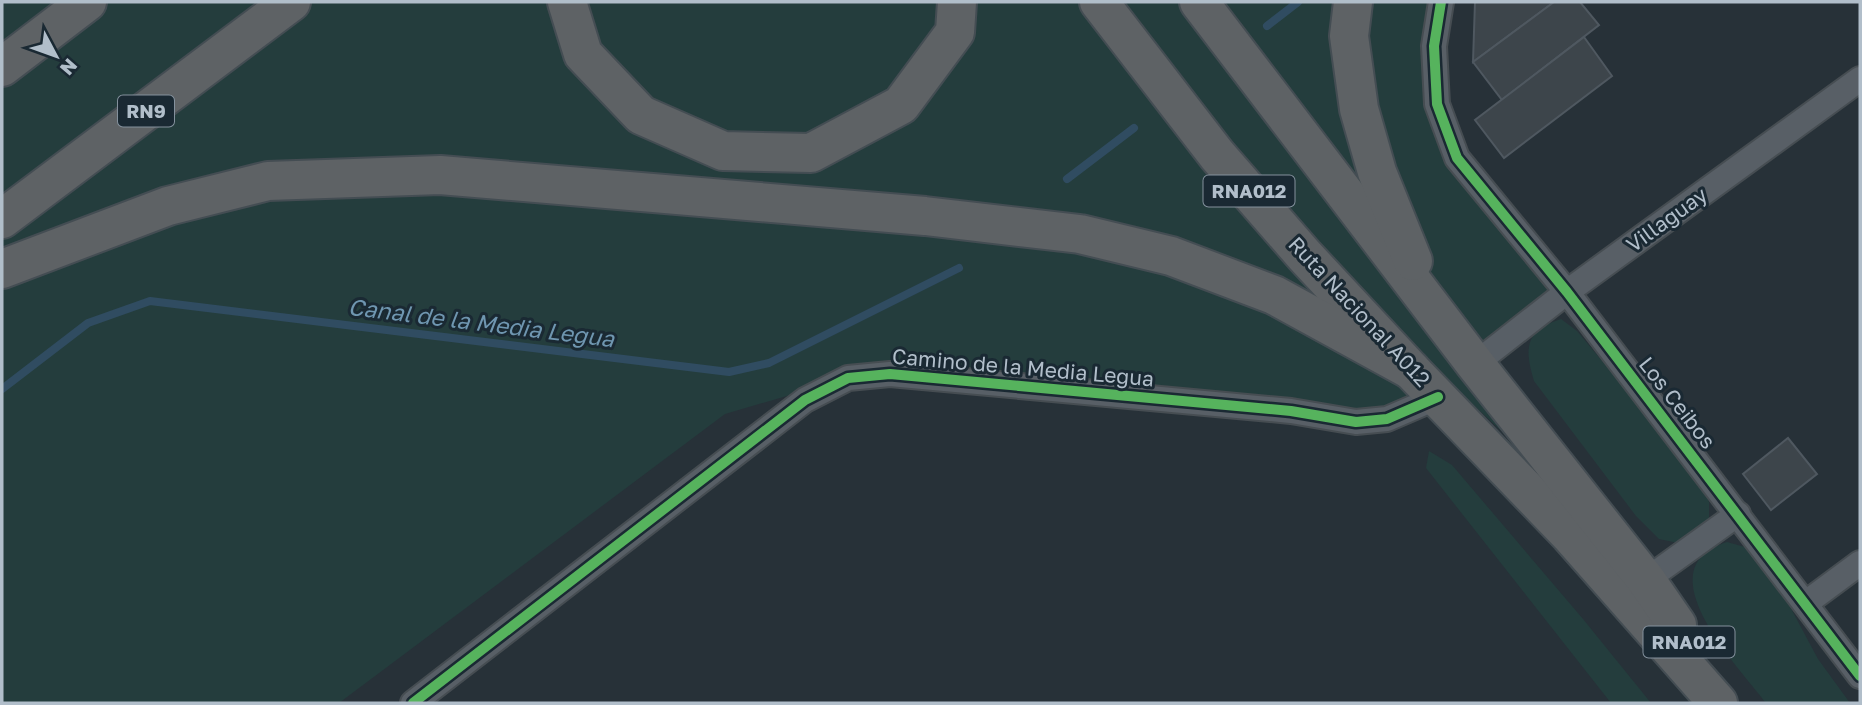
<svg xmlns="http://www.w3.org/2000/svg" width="1862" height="705" font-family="'Golos Text',sans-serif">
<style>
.green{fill:#243d3d}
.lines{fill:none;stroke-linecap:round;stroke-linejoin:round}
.stream{stroke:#304c61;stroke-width:8}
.building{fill:#3d454b;stroke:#4f5860;stroke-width:2}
.street-casing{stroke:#464d52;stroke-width:28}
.highway-casing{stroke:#444d53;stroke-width:42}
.street{stroke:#585f66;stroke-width:24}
.highway{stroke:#5e6265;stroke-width:38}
.cycleway-casing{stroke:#1a2933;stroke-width:15}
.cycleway{stroke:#56b35d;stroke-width:10}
.labels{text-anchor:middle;stroke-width:6;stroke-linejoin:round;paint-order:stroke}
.shield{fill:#1a2933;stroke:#84919d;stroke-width:2}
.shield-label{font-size:19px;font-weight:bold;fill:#b1beca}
.street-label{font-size:21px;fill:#b1beca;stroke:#1a2933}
.water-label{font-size:23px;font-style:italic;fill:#6f96b0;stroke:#1a2933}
</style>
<rect width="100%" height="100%" fill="#273138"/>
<g class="green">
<polygon points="2,2 1441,2 1434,46 1457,158 1567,292 1475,364 1539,466 1452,385 1387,419 848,378 725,414 339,703 2,703"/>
<path d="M1561,319l16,12 123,147 9,24v20l-31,21 -19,-4 -23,-23 -102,-135c-10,-33 -9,-51 27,-62z"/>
<polygon points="1429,451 1452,465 1583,619 1651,703 1611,703 1426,468"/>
<path d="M1727,542l21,6 24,25 46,86 32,44h-84c-28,-37 -124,-135 -39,-161z"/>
</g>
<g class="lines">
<g class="stream">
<polyline points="1267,26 1298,2"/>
<polyline points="1067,179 1134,128"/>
<polyline points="2,389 88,323 150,301 729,372 769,363 959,268"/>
</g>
</g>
<g class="building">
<polygon points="1475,2 1554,2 1473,62"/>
<polygon points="1554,2 1580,2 1599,25 1502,100 1473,62"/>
<polygon points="1584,37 1612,76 1504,158 1475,120"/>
<polygon points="1788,438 1817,474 1771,510 1743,474"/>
</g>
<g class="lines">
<g class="street-casing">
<g id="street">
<polyline points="1441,2 1434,46 1437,104 1457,158 1567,292 1860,676"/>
<polyline points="1475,364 1567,292 1860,79"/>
<polyline points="1635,588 1738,514"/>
<polyline points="1806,603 1860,563"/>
<polyline points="413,703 805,400 848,378 890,374 1291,411 1356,422 1387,419 1438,397"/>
</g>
</g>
<g class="highway-casing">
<g id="highway">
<polyline points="567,2 583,54 641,115 723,151 811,153 901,105 955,32 957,2"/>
<polyline points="1099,2 1217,155 1304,255 1411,370 1570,535 1718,703"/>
<polyline points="1199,2 1475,364 1646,580 1677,625"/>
<polyline points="1353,2 1349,36 1359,109 1377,172 1413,261"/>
<polyline points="2,67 87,2"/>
<polyline points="2,219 291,2"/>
<polyline points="2,269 168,206 268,181 440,175 925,216 1080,234 1171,256 1274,295 1411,370"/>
</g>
</g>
<use href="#street" class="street"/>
<use href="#highway" class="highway"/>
<g class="cycleway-casing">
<g id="cycleway">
<polyline points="1441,2 1434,46 1437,104 1457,158 1567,292 1860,676"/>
<polyline points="413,703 805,400 848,378 890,374 1291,411 1356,422 1387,419 1438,397"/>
</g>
</g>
<use href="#cycleway" class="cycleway"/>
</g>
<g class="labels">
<g class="shield">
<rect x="118" y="95.5" width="56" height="31" rx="5"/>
<rect x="1203.5" y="175.5" width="91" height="31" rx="5"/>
<rect x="1643.5" y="626.5" width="91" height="31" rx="5"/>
</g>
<g class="shield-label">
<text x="146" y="118">RN9</text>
<text x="1249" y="198">RNA012</text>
<text x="1689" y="649">RNA012</text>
</g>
<g class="street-label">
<text transform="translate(1667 220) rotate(-36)" y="7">Villaguay</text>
<text transform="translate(1359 312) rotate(47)" y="7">Ruta Nacional A012</text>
<text transform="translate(1023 368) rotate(5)" y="7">Camino de la Media Legua</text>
<text transform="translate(1677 403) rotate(52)" y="7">Los Ceibos</text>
</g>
<g class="water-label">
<text transform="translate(481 323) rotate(7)" y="8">Canal de la Media Legua</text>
</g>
</g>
<rect width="1862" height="705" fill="none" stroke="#b1beca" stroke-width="7"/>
<g transform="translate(56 56) rotate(131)" stroke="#1a2933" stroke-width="5" paint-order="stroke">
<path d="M0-5L12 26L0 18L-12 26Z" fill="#b1beca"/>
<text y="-10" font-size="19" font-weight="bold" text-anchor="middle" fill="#b1beca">N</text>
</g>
</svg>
